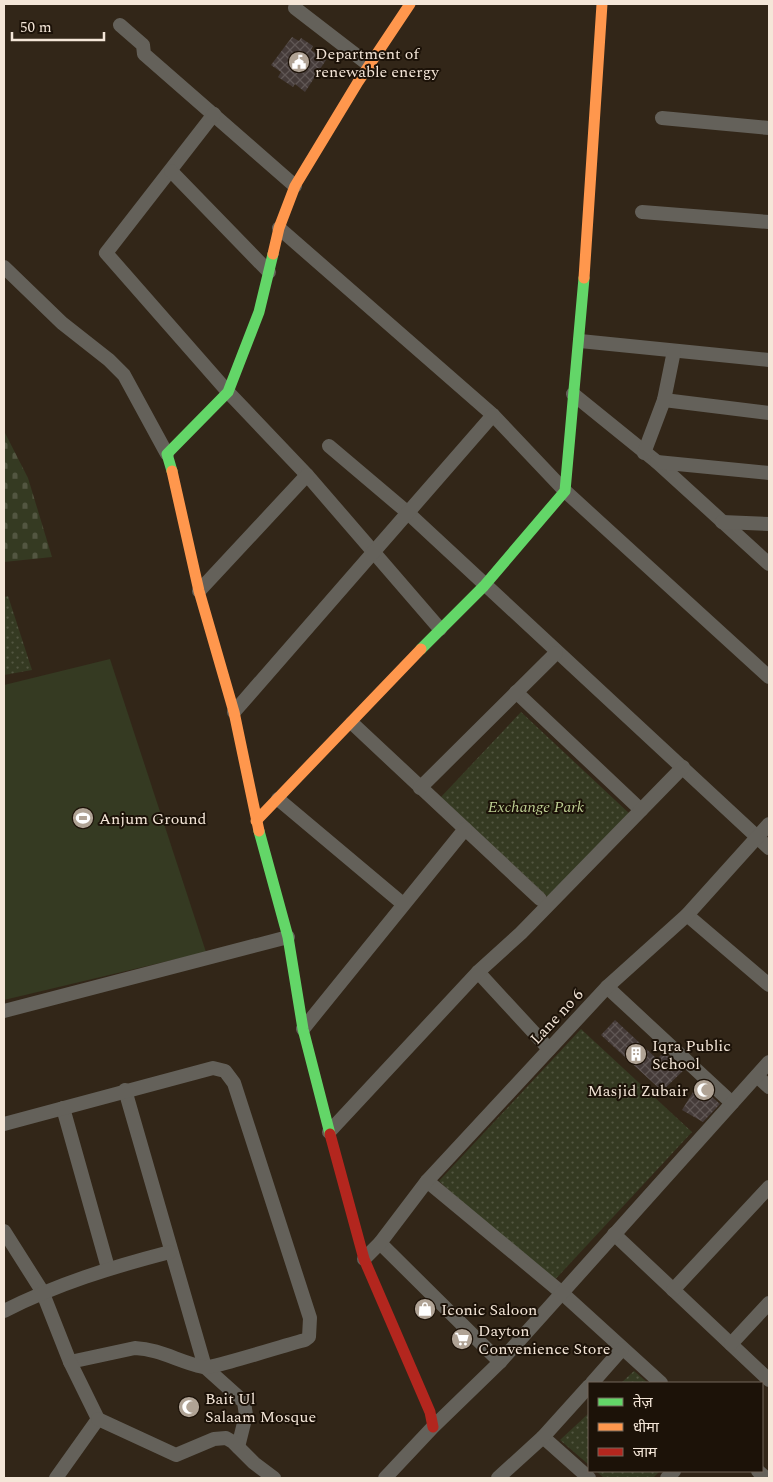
<svg xmlns="http://www.w3.org/2000/svg" width="773" height="1482" font-family="Spectral,'Noto Sans Devanagari',serif">
<style>
.grass{fill:url(#grass-dots)}
.cemetery{fill:url(#cemetery-stones)}
.garden{fill:#353a22}
.building{fill:url(#building-cross-hatch)}
.lines{fill:none;stroke-linecap:round;stroke-linejoin:round}
.street{stroke:#64615a;stroke-width:14}
.fast{stroke:#63d668;stroke-width:11}
.slow{stroke:#ff974d;stroke-width:11}
.jam{stroke:#b3261e;stroke-width:11}
.labels{text-anchor:middle;stroke-width:4;stroke-linejoin:round;paint-order:stroke}
.poi-label{font-size:16px;fill:#f4e6d8;stroke:#1c1208;text-anchor:start}
.park-label{font-size:16px;font-style:italic;fill:#bdce92;stroke:#1c1208}
.street-label{font-size:16px;fill:#f4e6d8;stroke:#1c1208}
</style>
<defs>
<pattern id="grass-dots" width="8" height="8" patternUnits="userSpaceOnUse" patternTransform="scale(1.25)"><rect width="8" height="8" fill="#353a22"/><path d="M2 2h.1M6 6h.1" fill="none" stroke="#535641" stroke-width="1.8" stroke-linecap="round"/></pattern>
<pattern id="cemetery-stones" width="16" height="16" patternUnits="userSpaceOnUse" patternTransform="scale(1.25)"><rect width="16" height="16" fill="#353a22"/><path d="M2 7V4a2 2 0 0 1 4 0v3zM10 15v-3a2 2 0 0 1 4 0v3z" fill="#535641"/></pattern>
<pattern id="building-cross-hatch" width="8" height="8" patternUnits="userSpaceOnUse" patternTransform="scale(1.25)"><rect width="8" height="8" fill="#453b39"/><path d="M0 0l8 8M0 8l8-8" fill="none" stroke="#605755"/></pattern>
</defs>
<rect width="100%" height="100%" fill="#322618"/>
<g class="grass">
<polygon points="8,596 32,670 4,675 4,597"/>
<polygon points="521,712 631,815 551,900 441,797"/>
<polygon points="581,1029 692,1132 550,1285 439,1181"/>
<polygon points="634,1371 648,1383 621,1383"/>
<polygon points="589,1413 589,1465 560,1440"/>
<polygon points="596,1471 660,1471 653,1478 604,1478"/>
</g>
<polygon class="cemetery" points="4,431 28,478 52,557 4,562"/>
<polygon class="garden" points="110,659 206,952 4,1000 4,685"/>
<g class="building">
<polygon points="292,37 299,41 301,38 313,46 311,50 326,60 305,92 295,84 293,87 278,77 281,72 271,65"/>
<polygon points="615,1020 657,1059 664,1052 684,1070 662,1091 601,1035"/>
<polygon points="698,1084 720,1104 703,1122 682,1110"/>
</g>
<g class="lines">
<g class="street">
<polyline points="296,4 295,8 369,65"/>
<polyline points="120,25 143,45 144,54 295,186"/>
<polyline points="214,114 106,253 228,392 307,475 440,629"/>
<polyline points="662,118 769,128"/>
<polyline points="171,171 269,272"/>
<polyline points="642,212 769,222"/>
<polyline points="279,228 493,415 565,491 769,677"/>
<polyline points="4,267 62,323 109,360 124,375 167,454"/>
<polyline points="580,341 769,360"/>
<polyline points="573,394 657,462 769,564"/>
<polyline points="664,400 769,413"/>
<polyline points="329,446 407,512 769,848"/>
<polyline points="644,453 664,400 674,351"/>
<polyline points="657,462 769,473"/>
<polyline points="722,522 769,524"/>
<polyline points="199,591 307,475"/>
<polyline points="516,692 641,810"/>
<polyline points="234,712 493,415"/>
<polyline points="352,723 540,899"/>
<polyline points="420,788 556,653"/>
<polyline points="278,799 403,904"/>
<polyline points="687,915 769,985"/>
<polyline points="478,972 549,1049"/>
<polyline points="607,987 732,1103"/>
<polyline points="4,1011 288,937"/>
<polyline points="303,1029 465,829"/>
<polyline points="757,1076 769,1087"/>
<polyline points="125,1090 205,1367 244,1402 246,1415 238,1447"/>
<polyline points="63,1108 108,1268"/>
<path d="M4,1124l209,-56 12,3 9,12 76,235 -1,19 -4,3c-17,4 -93,29 -102,27 -24,-5 -43,-18 -68,-19l-65,14"/>
<polyline points="329,1132 478,972 521,933 683,767"/>
<polyline points="427,1181 562,1293 661,1383"/>
<polyline points="4,1231 42,1291 70,1362 98,1419 56,1478"/>
<polyline points="614,1234 769,1380"/>
<polyline points="380,1243 500,1362"/>
<polyline points="364,1259 380,1243 427,1181 607,987 687,915 769,824"/>
<polyline points="673,1290 769,1187"/>
<path d="M4,1311c53,-27 108,-44 166,-59"/>
<polyline points="731,1344 769,1303"/>
<polyline points="592,1383 622,1349"/>
<polyline points="98,1419 176,1455 214,1439 226,1438 233,1442 254,1463 274,1478"/>
<polyline points="543,1437 589,1478"/>
<polyline points="758,1471 766,1478"/>
<polyline points="385,1478 433,1427 500,1362 769,1062"/>
<polyline points="498,1478 543,1437 589,1386"/>
<polyline points="667,1478 674,1471"/>
</g>
<g class="fast">
<polyline points="172,471 167,454 228,392 259,312 273,254"/>
<polyline points="421,649 484,586 565,491 584,278"/>
<polyline points="259,831 288,937 303,1029 330,1134"/>
</g>
<g class="slow">
<polyline points="273,254 279,228 295,186 358,82 410,4"/>
<polyline points="584,278 602,4"/>
<polyline points="172,471 199,591 234,712 259,831"/>
<polyline points="256,821 421,649"/>
</g>
<polyline class="jam" points="330,1134 364,1259 430,1412 433,1427"/>
</g>
<defs>
<g id="civic-disc" transform="scale(1.125)"><circle r="9.5" fill="#b0a395" stroke="#1c1208"/><path d="M-.6-6.5H3V-4.5H.6V-3L4-1V1h2V6H-6V1h2V-1L-.6-3ZM-1.2 2.5V6h2.4V2.5Z" fill="#fff"/></g>
<g id="stadium-disc" transform="scale(1.125)"><circle r="9.5" fill="#b0a395" stroke="#1c1208"/><path d="M0-5a6.5 5 0 1 0 0 10a6.5 5 0 1 0 0-10ZM-3.5-1.8h7v3.6h-7Z" fill="#fff"/></g>
<g id="building-disc" transform="scale(1.125)"><circle r="9.5" fill="#b0a395" stroke="#1c1208"/><path d="M-4-6H4V6H1V3H-1V6H-4ZM-2.5-4.3h1.7v1.8h-1.7ZM.8-4.3h1.7v1.8H.8ZM-2.5-1h1.7V.8h-1.7ZM.8-1h1.7V.8H.8Z" fill="#fff"/></g>
<g id="mosque-disc" transform="scale(1.125)"><circle r="9.5" fill="#b0a395" stroke="#1c1208"/><path d="M3.5-4.9A6 6 0 1 0 3.5 4.9A5 5 0 1 1 3.5-4.9Z" fill="#fff"/></g>
<g id="shop-disc" transform="scale(1.125)"><circle r="9.5" fill="#b0a395" stroke="#1c1208"/><path d="M-5-2.5h2.3a2.7 3.5 0 0 1 5.4 0H5L5.5 6h-11ZM-1.5-2.5h3a1.5 2.3 0 0 0-3 0Z" fill="#fff"/></g>
<g id="supermarket-disc" transform="scale(1.125)"><circle r="9.5" fill="#b0a395" stroke="#1c1208"/><path d="M-6-5.5h2.5l.6 2H6L4.5 2H-2.5L-4.4-4H-6ZM-1.5 3.2a1.3 1.3 0 1 0 .1 0ZM3 3.2a1.3 1.3 0 1 0 .1 0Z" fill="#fff"/></g>
</defs>
<g fill-rule="evenodd">
<use href="#civic-disc" x="299" y="62"/>
<use href="#stadium-disc" x="83" y="818"/>
<use href="#building-disc" x="636" y="1054"/>
<use href="#mosque-disc" x="704" y="1090"/>
<use href="#shop-disc" x="425" y="1309"/>
<use href="#supermarket-disc" x="462" y="1339"/>
<use href="#mosque-disc" x="189" y="1407"/>
</g>
<g class="labels">
<g class="poi-label">
<text x="315" y="59">Department of<tspan x="315" dy="18">renewable energy</tspan></text>
<text x="99" y="824">Anjum Ground</text>
<text x="652" y="1051">Iqra Public<tspan x="652" dy="18">School</tspan></text>
<text x="688" y="1096" text-anchor="end">Masjid Zubair</text>
<text x="441" y="1315">Iconic Saloon</text>
<text x="478" y="1336">Dayton<tspan x="478" dy="18">Convenience Store</tspan></text>
<text x="205" y="1404">Bait Ul<tspan x="205" dy="18">Salaam Mosque</tspan></text>
</g>
<g class="park-label">
<text x="536" y="812">Exchange Park</text>
</g>
<g class="street-label">
<text transform="translate(556 1016) rotate(-47)" y="6">Lane no 6</text>
</g>
</g>
<rect width="773" height="1482" fill="none" stroke="#f4e6d8" stroke-width="10"/>
<rect x="588" y="1382" width="175" height="90" fill="#1c1208" stroke="#72675b"/>
<rect x="598" y="1398" width="25" height="8" fill="#63d668" stroke="#72675b"/>
<text x="633" y="1407" font-size="15" fill="#f4e6d8">तेज़</text>
<rect x="598" y="1423" width="25" height="8" fill="#ff974d" stroke="#72675b"/>
<text x="633" y="1432" font-size="15" fill="#f4e6d8">धीमा</text>
<rect x="598" y="1448" width="25" height="8" fill="#b3261e" stroke="#72675b"/>
<text x="633" y="1457" font-size="15" fill="#f4e6d8">जाम</text>
<path d="M12 32v8h92v-8" fill="none" stroke="#f4e6d8" stroke-width="2.5"/>
<text x="20" y="32" font-size="15" fill="#f4e6d8" stroke="#1c1208" stroke-width="4" paint-order="stroke">50 m</text>
</svg>
